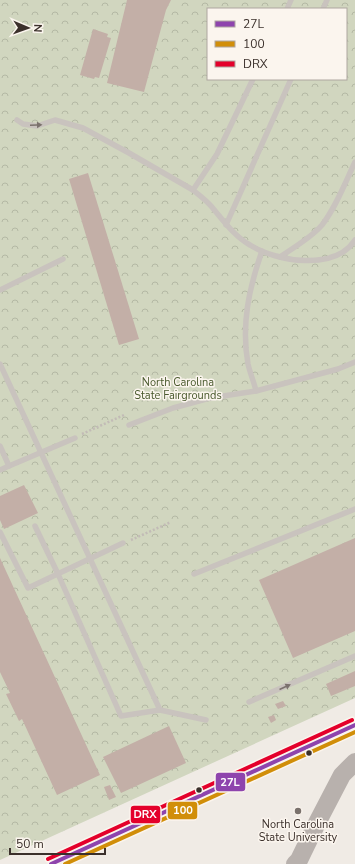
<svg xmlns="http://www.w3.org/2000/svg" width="355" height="864" font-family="'Nunito Sans',sans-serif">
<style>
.park{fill:url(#park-crowns);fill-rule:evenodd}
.building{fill:#c3afa7}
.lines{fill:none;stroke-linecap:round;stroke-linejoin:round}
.path{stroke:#c2bbb6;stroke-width:2.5;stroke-dasharray:2 2;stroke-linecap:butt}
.service{stroke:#c9c3be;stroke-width:5.5}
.primary{stroke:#b8b1ad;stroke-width:18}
.bus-1-casing{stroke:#fbf5ee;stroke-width:7}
.bus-2-casing{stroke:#fbf5ee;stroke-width:7}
.bus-3-casing{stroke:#fbf5ee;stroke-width:7}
.bus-1{stroke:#8e44ad;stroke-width:4}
.bus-2{stroke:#d18e09;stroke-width:4}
.bus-3{stroke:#e4002b;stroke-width:4}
.oneway{fill:#7b726d}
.bus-dot{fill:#3b302b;stroke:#fbf5ee;stroke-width:1.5}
.poi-dot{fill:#7a716c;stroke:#fbf5ee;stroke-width:1.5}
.labels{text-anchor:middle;stroke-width:3;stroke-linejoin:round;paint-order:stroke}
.park-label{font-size:11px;fill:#4a5a2e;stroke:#fbf5ee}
.poi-label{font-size:11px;fill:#3b302b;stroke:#fbf5ee}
.line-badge{stroke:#fbf5ee;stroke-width:1.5}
.badge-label{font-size:11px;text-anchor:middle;font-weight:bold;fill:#fff}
</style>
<defs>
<pattern id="park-crowns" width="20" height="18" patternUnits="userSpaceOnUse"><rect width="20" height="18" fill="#d1d6bf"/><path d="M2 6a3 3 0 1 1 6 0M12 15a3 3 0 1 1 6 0" fill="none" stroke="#b4b8a4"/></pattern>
</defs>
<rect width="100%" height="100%" fill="#f0ebe5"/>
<path class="park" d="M0,0h355v698l-355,162zM208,9h138v70h-138z"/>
<g class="building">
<polygon points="127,0 171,0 166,10 144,92 107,83"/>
<polygon points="93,29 108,34 107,37 111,38 99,78 95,77 94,79 80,75"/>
<polygon points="88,173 139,339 119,345 69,179"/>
<polygon points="24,485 38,513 4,529 0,520 0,496"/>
<polygon points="355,538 355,631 293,658 259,580"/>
<polygon points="0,558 100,775 57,795 22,719 19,721 6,694 10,693 0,672"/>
<polygon points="355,671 355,686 331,696 326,684"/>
<polygon points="283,701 286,706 278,709 275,704"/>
<polygon points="274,715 276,720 271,723 268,717"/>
<polygon points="169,726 186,763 121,793 103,757"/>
<polygon points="110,785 116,797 109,800 104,787"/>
</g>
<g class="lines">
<g class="path">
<polyline points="82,434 124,415"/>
<polyline points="131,540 171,522"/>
</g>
<g class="service">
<polyline points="287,9 291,0"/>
<polyline points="323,9 327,0"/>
<path d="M253,79l-36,75 -24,36c6,5 13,10 18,16 12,14 23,30 39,39 27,17 85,26 105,-5"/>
<polyline points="17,120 23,124 37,126 55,120 83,128 129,153 193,190"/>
<polyline points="226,225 291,79"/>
<path d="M280,257c14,-10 31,-19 42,-32 14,-18 23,-42 33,-63"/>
<polyline points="0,290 63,259"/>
<polyline points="0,364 160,710"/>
<path d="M256,391c-2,-9 -6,-18 -8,-27 -7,-39 1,-76 14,-113"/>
<polyline points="129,425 173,408 210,398 256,391 338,369 355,362"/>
<polyline points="0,446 9,466 75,438"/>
<polyline points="0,470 9,466"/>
<polyline points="35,526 58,574 121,716 160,710 206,720"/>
<polyline points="0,532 28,588 123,543"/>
<polyline points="194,574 355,509"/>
<polyline points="249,702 355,656"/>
</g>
<polyline class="primary" points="295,864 299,860 317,823 342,775 355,762"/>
<g class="bus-1-casing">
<polyline id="bus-1" points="51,864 355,725"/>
</g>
<g class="bus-2-casing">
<polyline id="bus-2" points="65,864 355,732"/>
</g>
<g class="bus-3-casing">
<polyline id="bus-3" points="48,859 352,720"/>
</g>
<use href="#bus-1" class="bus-1"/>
<use href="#bus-2" class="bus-2"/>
<use href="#bus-3" class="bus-3"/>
</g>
<defs><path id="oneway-solid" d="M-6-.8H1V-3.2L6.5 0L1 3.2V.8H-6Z"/></defs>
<g class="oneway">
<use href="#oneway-solid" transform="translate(36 125) rotate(-2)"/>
<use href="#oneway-solid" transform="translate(285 687) rotate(-24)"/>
</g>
<g class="bus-dot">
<circle cx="309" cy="753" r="3.5"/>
<circle cx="199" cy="790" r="3.5"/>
</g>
<circle class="poi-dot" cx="298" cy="811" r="4"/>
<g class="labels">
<g class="park-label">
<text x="178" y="386">North Carolina<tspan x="178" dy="13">State Fairgrounds</tspan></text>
</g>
<g class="poi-label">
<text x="298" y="828">North Carolina<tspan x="298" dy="13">State University</tspan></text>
</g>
</g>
<g class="line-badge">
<rect x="215" y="772" width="31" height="20" rx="4" fill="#8e44ad"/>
<rect x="167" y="801" width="31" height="19" rx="4" fill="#d18e09"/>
<rect x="130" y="805" width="31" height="19" rx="4" fill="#e4002b"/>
</g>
<g class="badge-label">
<text x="230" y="786">27L</text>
<text x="183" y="814">100</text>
<text x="145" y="818">DRX</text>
</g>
<rect x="207" y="8" width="140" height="72" fill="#fbf5ee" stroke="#aea6a0"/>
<rect x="215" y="21" width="20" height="6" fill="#8e44ad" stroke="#aea6a0"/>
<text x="243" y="28" font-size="12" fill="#3b302b">27L</text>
<rect x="215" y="41" width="20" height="6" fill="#d18e09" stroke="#aea6a0"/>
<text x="243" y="48" font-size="12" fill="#3b302b">100</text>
<rect x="215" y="61" width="20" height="6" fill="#e4002b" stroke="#aea6a0"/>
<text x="243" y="68" font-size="12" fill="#3b302b">DRX</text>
<g transform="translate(28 28) rotate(92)" stroke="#fbf5ee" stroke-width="3" paint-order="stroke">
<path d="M0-3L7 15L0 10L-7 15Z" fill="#3b302b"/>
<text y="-6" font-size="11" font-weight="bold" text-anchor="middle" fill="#3b302b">N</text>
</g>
<path d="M10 848v6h95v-6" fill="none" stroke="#3b302b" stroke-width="2"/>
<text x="16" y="848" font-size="12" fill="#3b302b" stroke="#fbf5ee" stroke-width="3" paint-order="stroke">50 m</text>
</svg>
